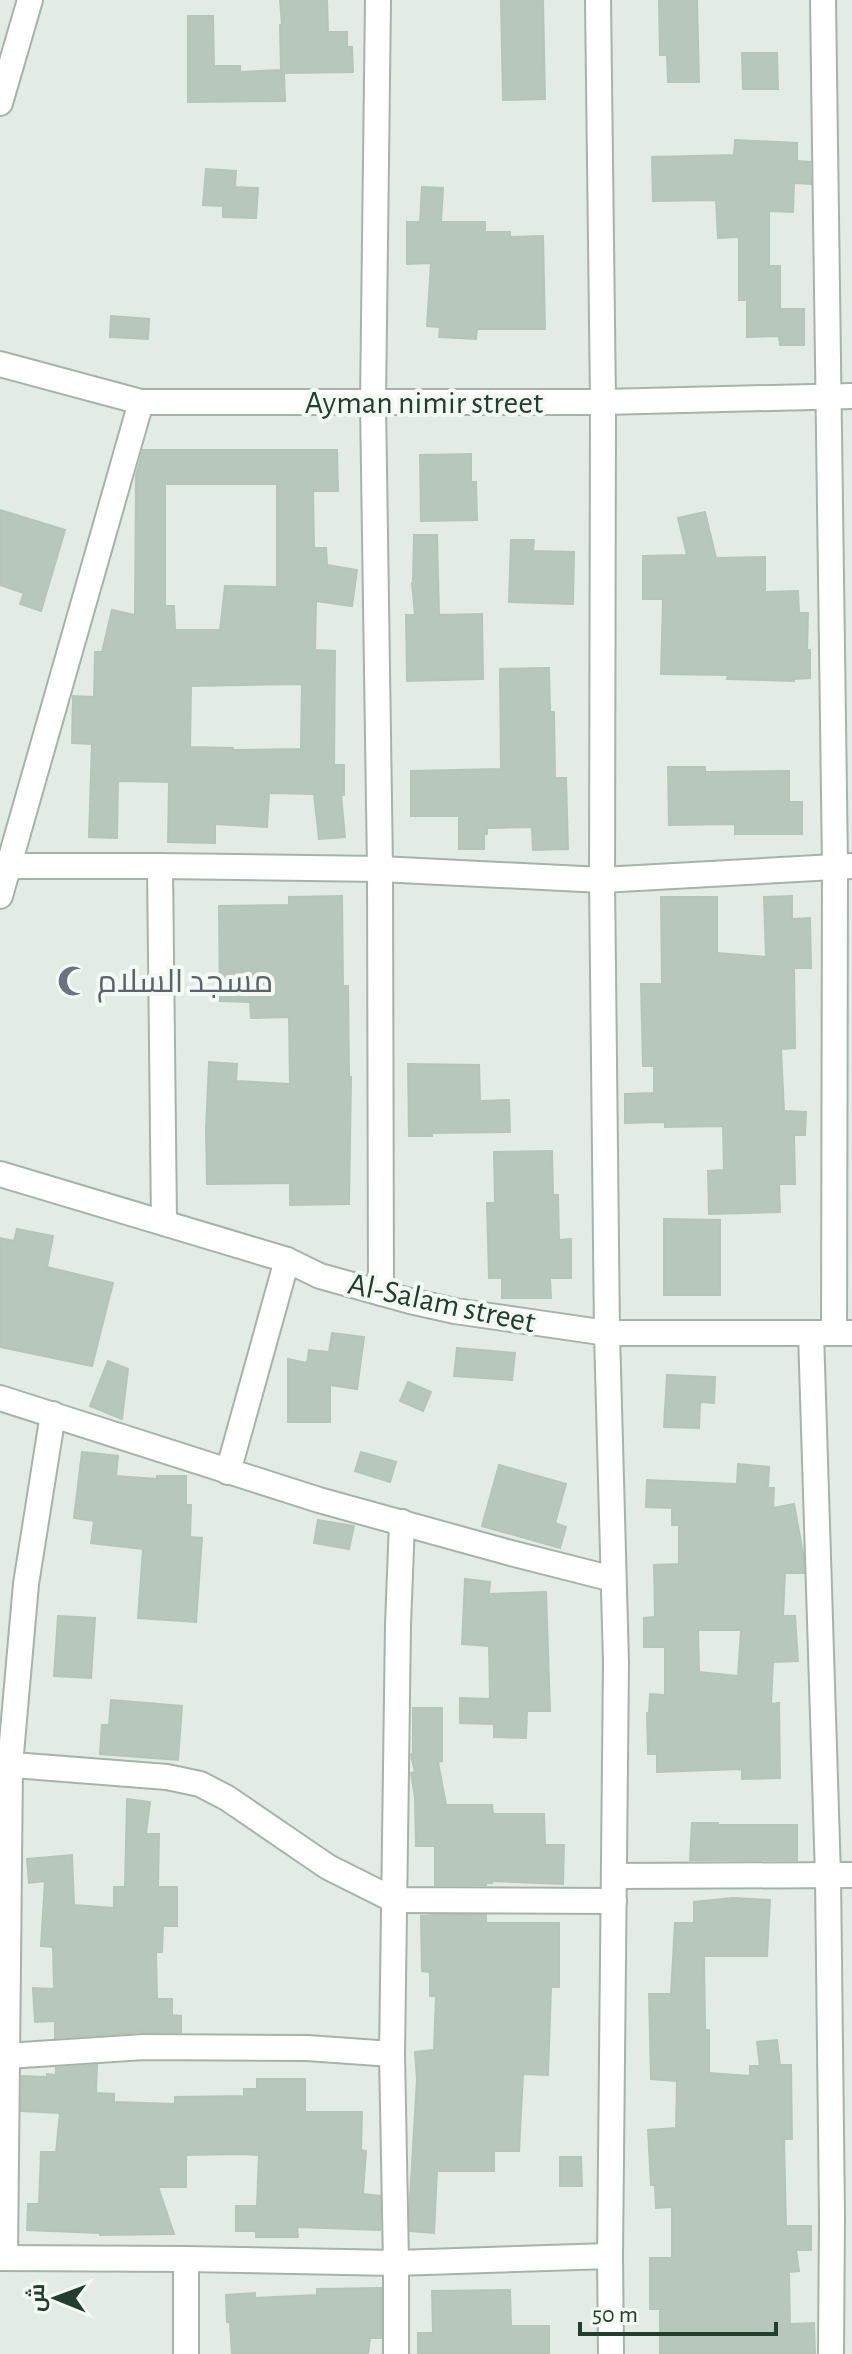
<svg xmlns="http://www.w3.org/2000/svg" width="852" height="2354" font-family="'Alegreya Sans',Cairo,sans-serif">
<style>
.building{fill:#b7c7bc;stroke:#b4c6b8;stroke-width:2;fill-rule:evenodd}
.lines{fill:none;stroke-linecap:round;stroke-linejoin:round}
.minor-casing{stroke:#a5b4a9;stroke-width:28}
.tertiary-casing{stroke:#a5b4a9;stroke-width:28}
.minor{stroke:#fff;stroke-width:24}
.tertiary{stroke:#fff;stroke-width:24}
.labels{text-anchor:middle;stroke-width:8;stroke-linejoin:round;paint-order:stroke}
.street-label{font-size:32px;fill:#223e2c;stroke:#f3f9f3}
.worship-label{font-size:32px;fill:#5b616d;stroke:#f3f9f3;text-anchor:start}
</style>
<rect width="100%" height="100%" fill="#e2ece4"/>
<g class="building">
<polygon points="280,0 327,0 328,32 347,32 347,47 352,47 353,72 284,73 285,101 188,102 188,16 213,16 214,66 240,66 240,72 281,70 280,25 282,25"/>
<polygon points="501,0 543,0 545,99 503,100"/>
<polygon points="659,0 697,0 699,82 668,82 667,55 660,55"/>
<polygon points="742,53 777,53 778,89 743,89"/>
<polygon points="735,140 797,143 797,161 810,162 811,184 794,183 793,212 769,211 769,266 780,266 780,309 804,309 804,345 780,345 779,336 747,337 747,300 739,300 739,237 718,238 716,200 653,201 652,157 734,155"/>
<polygon points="206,169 236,171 235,187 258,188 256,218 223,217 223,206 203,205"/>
<polygon points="422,187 443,188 441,222 485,222 485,232 510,232 510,237 543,236 545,329 477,329 476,339 439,337 440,327 427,326 431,263 407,264 407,222 420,222"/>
<polygon points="111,316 149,319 148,339 110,337"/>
<path d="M143,450h194l1,41h-25l1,57h12l1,17 30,5 -5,36 -36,-5 -1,49 20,1 -1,114h10v30h-3l4,42 -26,2 -5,-45 -45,-1 -2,34 -52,-3v19l-47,-1 1,-60 -51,-1 -1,57 -28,-1 3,-93 -20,-1 1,-47 21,1 1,-45h7l10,-42 23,5 1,-139zM165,484h112v103l-52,-1 -5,44h-45l-1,-24h-9zM302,684l-1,65 -68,1v-2l-43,-1 1,-61z"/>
<polygon points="471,454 471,482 476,482 477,520 421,521 420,455"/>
<polygon points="0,510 65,530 41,611 20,604 24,593 0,585"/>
<polygon points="705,512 716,558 765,557 765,592 798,591 799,613 808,613 807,650 810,650 810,678 794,679 794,681 727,679 728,675 661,674 663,599 643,599 643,556 687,555 678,518"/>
<polygon points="414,535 437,535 439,615 482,614 483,679 407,681 406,615 415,615 412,583 413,582"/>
<polygon points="511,540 534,540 533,551 574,552 573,604 509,602"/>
<polygon points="549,668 550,712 554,712 555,778 566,778 568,849 533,850 532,827 487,828 487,834 484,834 484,849 459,849 459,816 411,816 411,771 501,769 500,669"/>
<polygon points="668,767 705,767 705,772 789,771 789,802 802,802 802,834 735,834 735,824 669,825"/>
<polygon points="342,896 343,986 348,986 349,1077 351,1077 349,1204 290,1205 290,1183 207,1184 206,1130 209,1062 237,1064 236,1081 290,1084 289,1017 251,1018 250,1002 220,1001 219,906 289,905 289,897"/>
<polygon points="792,896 792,919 810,918 811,968 794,968 795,1048 781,1049 784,1111 806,1112 805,1135 794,1135 795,1184 779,1184 780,1212 709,1214 708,1171 724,1170 723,1126 665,1127 665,1122 625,1123 625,1094 654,1093 654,1066 643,1066 641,984 662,984 661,897 717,897 717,953 766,957 764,897"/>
<polygon points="408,1064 479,1065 480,1101 509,1100 510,1132 432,1133 432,1136 409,1136"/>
<polygon points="552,1151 553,1195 558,1195 559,1240 571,1239 571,1278 550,1278 551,1298 502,1298 502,1278 489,1278 487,1203 495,1203 494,1152"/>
<polygon points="664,1219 720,1220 720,1295 664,1295"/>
<polygon points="17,1229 53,1236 47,1267 113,1283 92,1366 0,1347 0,1238 14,1241"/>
<polygon points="332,1333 364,1337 357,1389 330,1385 330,1422 288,1422 288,1359 307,1363 309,1350 329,1352"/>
<polygon points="457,1348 515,1353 512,1380 454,1376"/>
<polygon points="108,1361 128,1369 122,1419 90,1406"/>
<polygon points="667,1375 715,1377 714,1403 700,1402 699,1428 664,1427"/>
<polygon points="408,1382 431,1392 423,1411 400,1401"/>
<polygon points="82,1452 118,1456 116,1476 157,1479 157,1476 186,1476 186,1505 191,1505 190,1537 202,1538 196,1622 138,1618 143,1549 91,1543 94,1521 74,1518"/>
<polygon points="361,1452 396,1462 390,1482 355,1471"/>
<path d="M738,1464l31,3 -1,21h6l-1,20 21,-4 9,49 1,20h-19l-2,43h12l3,45 -25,1 -2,42 8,-1 1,75 -38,1v-10l-85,3v-18h-9l-1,-41h2l1,-19 15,1v-48h-21v-29l11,-1 -1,-52 25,-1v-39h-7v-17l-26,-1 1,-27 90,4zM698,1630h43l-3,46 -39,-4z"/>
<polygon points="499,1465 566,1484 555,1523 566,1527 560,1548 482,1526"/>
<polygon points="318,1520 354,1526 349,1549 314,1543"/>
<polygon points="465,1579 490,1582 489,1594 546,1592 550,1711 527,1711 526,1738 494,1737 494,1724 460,1723 460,1698 490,1699 489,1646 462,1644"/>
<polygon points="58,1616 95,1618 91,1678 54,1676"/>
<polygon points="111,1700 182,1706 178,1760 100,1754 102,1725 109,1725"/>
<polygon points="413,1708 442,1708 442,1761 438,1762 446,1805 492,1805 493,1814 544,1814 545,1845 564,1845 563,1884 492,1881 492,1883 486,1883 486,1885 435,1885 435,1846 416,1846 415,1798 411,1773 415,1772 411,1755 413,1753"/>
<polygon points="127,1799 150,1802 146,1834 159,1834 158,1887 177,1887 177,1926 163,1926 162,1952 156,1952 157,1999 172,1999 172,2015 181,2016 181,2032 143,2032 55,2038 55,2021 35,2022 33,1988 54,1989 53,1947 41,1946 45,1881 29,1883 27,1859 72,1855 74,1905 114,1908 114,1887 125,1887"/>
<polygon points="692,1823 718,1823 718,1825 797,1825 797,1860 690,1860"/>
<polygon points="733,1898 770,1900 767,1956 704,1956 705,2030 709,2030 709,2073 750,2076 750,2066 760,2066 757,2042 777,2040 780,2065 791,2065 792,2139 784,2139 786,2226 811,2226 811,2250 796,2250 799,2271 789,2272 790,2324 814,2323 815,2354 660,2354 660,2309 650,2309 650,2258 672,2258 672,2207 656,2208 655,2185 651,2185 648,2130 676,2128 677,2081 651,2079 649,1994 671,1994 675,1923 694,1923 694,1902"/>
<polygon points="435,1915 486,1915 486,1923 559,1923 559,1987 551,1987 548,2075 523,2074 519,2151 494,2151 494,2171 437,2171 434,2233 410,2231 410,2198 417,2079 415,2052 434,2050 436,1996 430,1996 430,1972 422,1971 421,1916"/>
<polygon points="97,2065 96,2093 114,2094 114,2102 175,2104 175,2097 244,2096 244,2089 257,2089 257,2079 305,2079 305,2112 362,2112 361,2150 366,2151 363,2194 380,2196 380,2230 297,2227 298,2237 256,2237 256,2231 236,2231 236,2206 257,2206 259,2155 239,2154 186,2155 186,2187 158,2187 174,2234 100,2235 100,2233 27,2230 28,2204 39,2204 41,2152 56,2152 60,2113 21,2111 22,2076 47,2077 47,2074 56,2075 56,2068"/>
<polygon points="560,2157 581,2157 582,2186 560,2186"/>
<polygon points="381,2288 381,2338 370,2338 368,2354 232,2354 230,2322 227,2322 226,2295 255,2293 255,2298 317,2295 317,2289"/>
<polygon points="510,2290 511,2326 549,2326 549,2354 418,2354 418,2333 433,2333 432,2291"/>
</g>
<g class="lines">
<g class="minor-casing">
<g id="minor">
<polyline points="378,0 373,402 380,869 381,1293"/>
<polyline points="598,0 603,402 602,880 607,1333 616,1663 610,2256 611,2354"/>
<polyline points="823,0 835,866 834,1333"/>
<polyline points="0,103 30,0"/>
<polyline points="0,364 141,402 603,402 852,396"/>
<polyline points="0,863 9,866 160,866 380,869 602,880 852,866"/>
<polyline points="160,866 164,1223"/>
<polyline points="0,896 141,402"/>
<polyline points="811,1333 828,1876 832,2216 831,2354"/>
<polyline points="0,1398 319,1500 507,1552 613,1579"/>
<polyline points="228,1472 287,1260"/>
<polyline points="0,1764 167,1777 200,1784 227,1798 328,1867 394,1900 614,1901"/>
<polyline points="614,1876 852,1875"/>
<polyline points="7,2056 144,2047 307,2048 392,2054"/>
<polyline points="0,2258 186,2259 396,2263 610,2256"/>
<polyline points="5,2258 10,1765 26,1584 53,1414"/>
<polyline points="186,2354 186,2259"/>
<polyline points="396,2354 396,2263 392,2054 398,1625 402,1522"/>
</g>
</g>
<g class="tertiary-casing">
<polyline id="tertiary" points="0,1174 287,1260 320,1276 410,1301 455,1311 607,1333 852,1333"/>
</g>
<use href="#minor" class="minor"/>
<use href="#tertiary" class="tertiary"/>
</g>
<defs>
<g id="mosque-bare" transform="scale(2.4)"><path d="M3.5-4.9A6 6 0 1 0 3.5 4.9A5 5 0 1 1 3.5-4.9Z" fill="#6b7280" stroke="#f3f9f3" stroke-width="2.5" paint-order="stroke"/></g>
</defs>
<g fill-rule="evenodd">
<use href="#mosque-bare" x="73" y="981"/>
</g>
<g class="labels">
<g class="street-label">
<text x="424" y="413">Ayman nimir street</text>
<text transform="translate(442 1302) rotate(12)" y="11">Al-Salam street</text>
</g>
<g class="worship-label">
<text x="97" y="992">مسجد السلام</text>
</g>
</g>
<g transform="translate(56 2298) rotate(271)" stroke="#f3f9f3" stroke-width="6" paint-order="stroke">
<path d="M0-6L14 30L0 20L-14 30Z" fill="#223e2c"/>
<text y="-12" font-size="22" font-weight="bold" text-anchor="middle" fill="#223e2c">ش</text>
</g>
<path d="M580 2322v12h196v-12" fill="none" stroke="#223e2c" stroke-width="4"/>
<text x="592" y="2322" font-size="24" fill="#223e2c" stroke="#f3f9f3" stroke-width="6" paint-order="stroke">50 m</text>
</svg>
